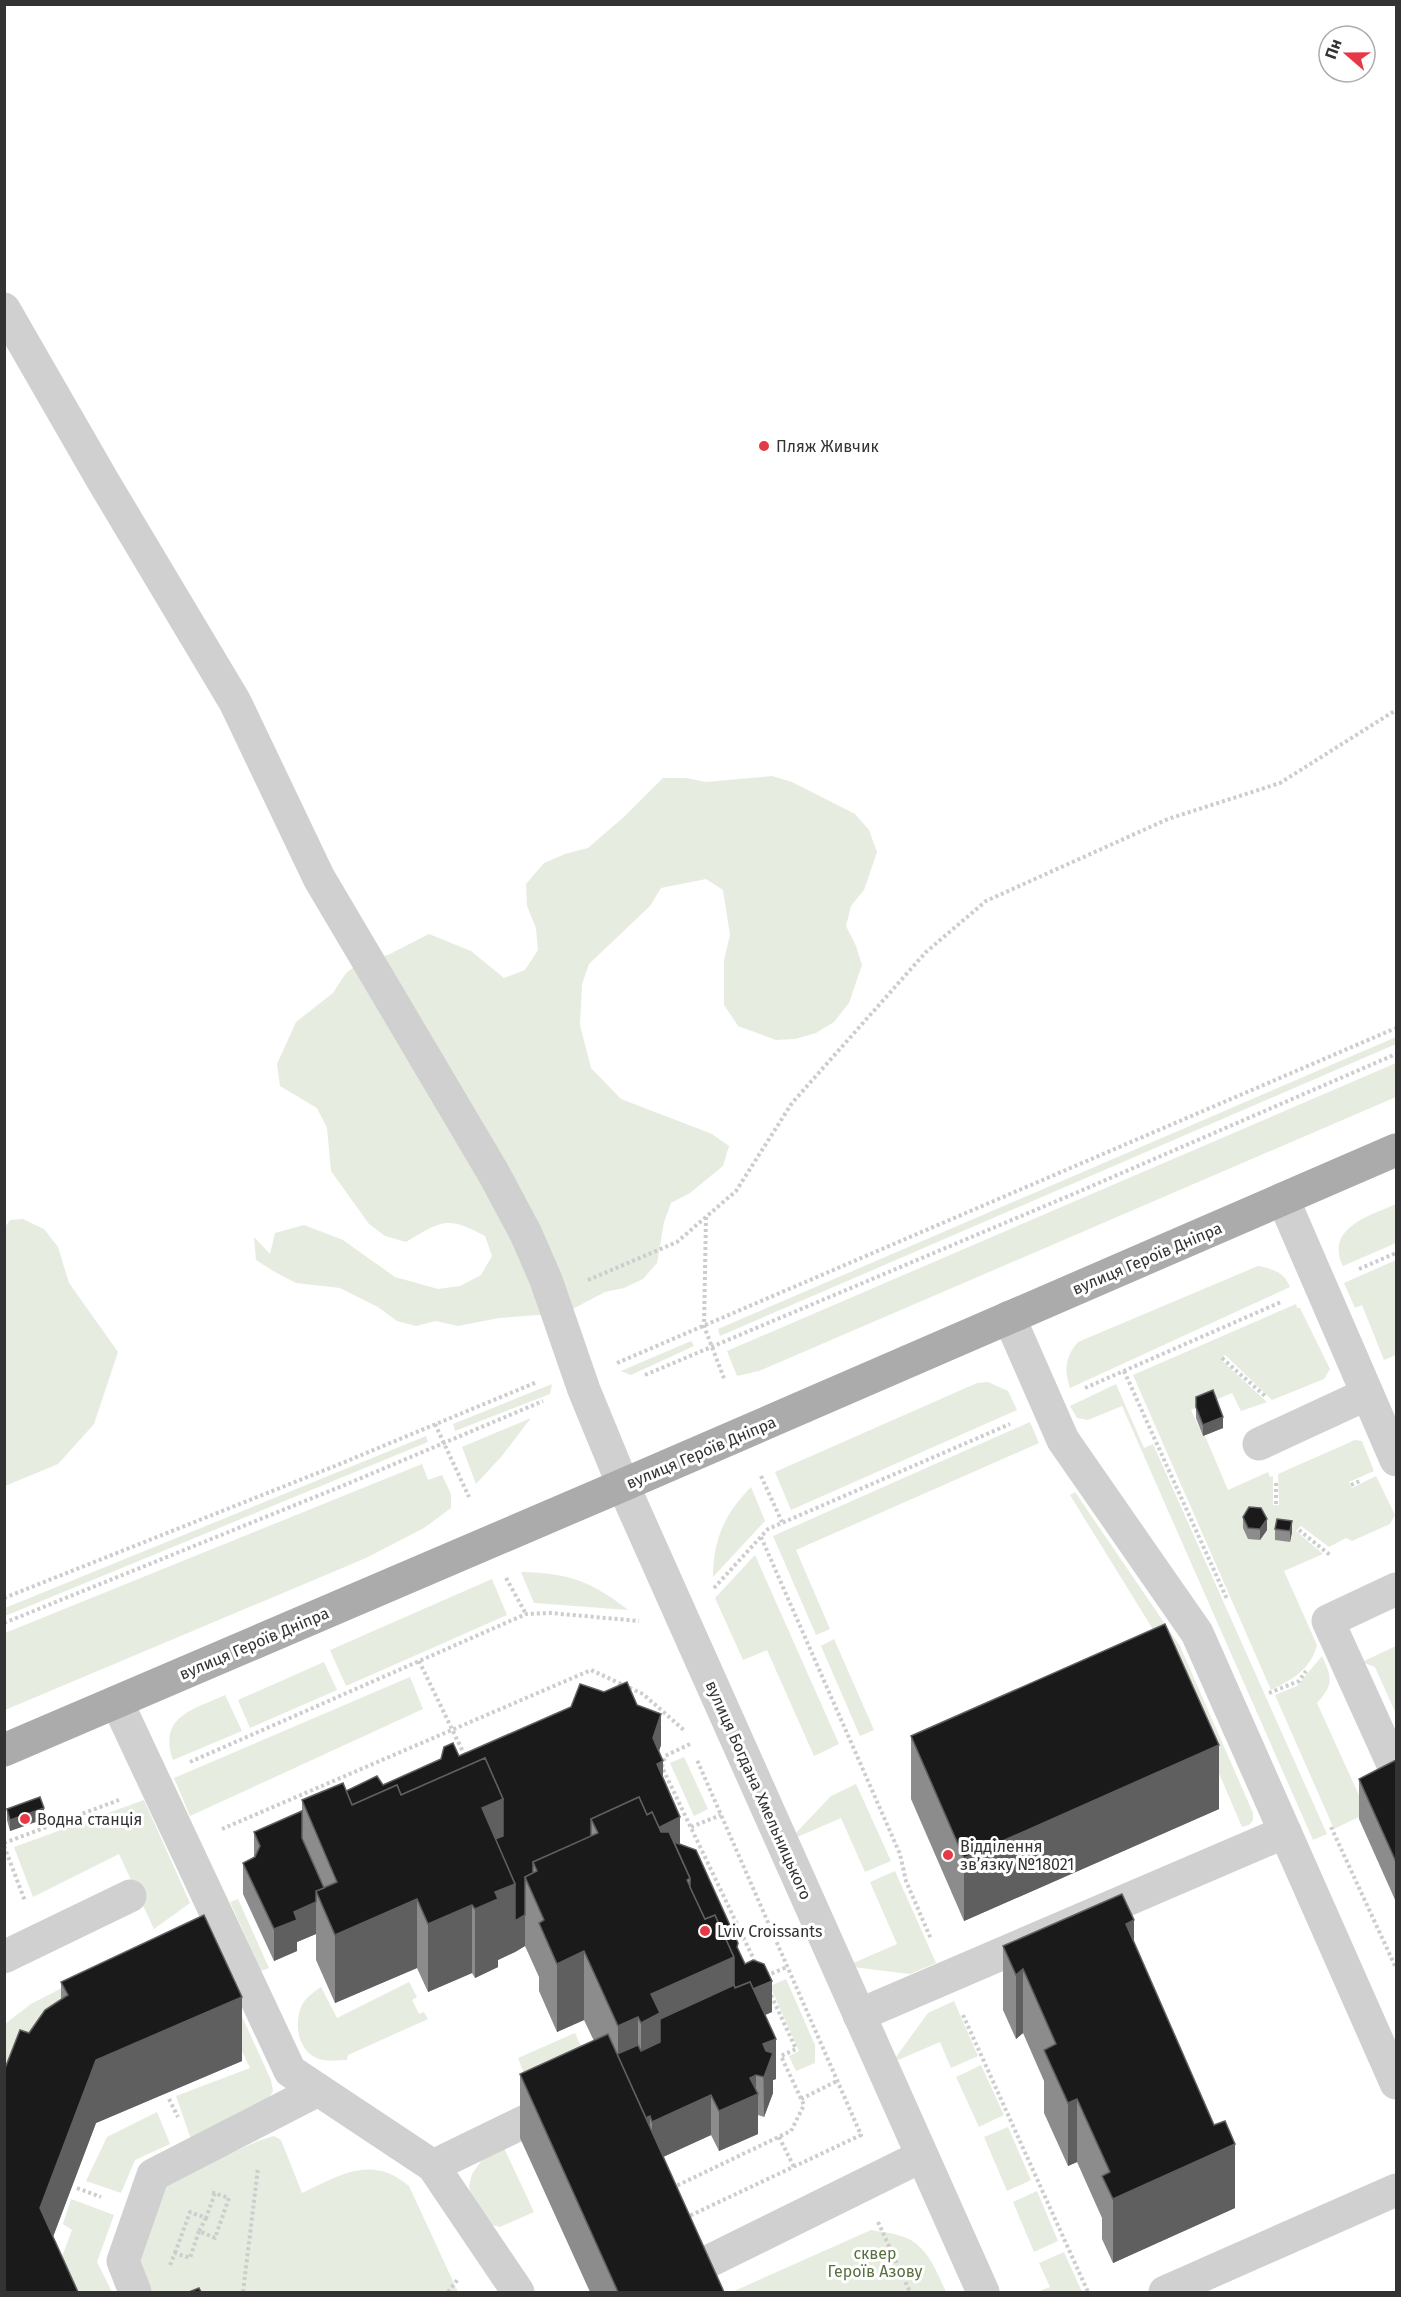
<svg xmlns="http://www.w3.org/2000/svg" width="1401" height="2297" font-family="'Fira Sans',sans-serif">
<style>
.green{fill:#e6ecdf}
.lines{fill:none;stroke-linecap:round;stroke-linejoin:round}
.path{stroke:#cdcdcd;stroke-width:4;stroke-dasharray:3 3;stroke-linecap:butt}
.minor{stroke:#d0d0d0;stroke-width:33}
.major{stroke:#ababab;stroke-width:33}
.wall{fill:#8c8c8c}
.shaded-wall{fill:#5f5f5f}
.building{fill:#1a1a1a;stroke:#5f5f5f;stroke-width:1.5}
.poi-dot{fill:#e63946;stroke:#fff;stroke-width:2}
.labels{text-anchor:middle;stroke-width:6;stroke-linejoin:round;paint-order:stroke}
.poi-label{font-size:16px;fill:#333;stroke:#fff;text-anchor:start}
.street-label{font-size:16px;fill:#333;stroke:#fff}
.park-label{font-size:16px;fill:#56703f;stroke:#fff}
</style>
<rect width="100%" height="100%" fill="#fff"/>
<g class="green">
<path d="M772,776l20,6 63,32 14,16 8,22 -13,38 -13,16 -5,20 10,20 6,19 -13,38 -15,19 -18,11 -21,6 -19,1 -38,-14 -14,-21v-45l6,-25 -7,-45 -17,-11 -45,9 -11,18 -61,58 -7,20 -2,41 11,43 30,31 91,35 17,12 -6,20 -33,27 -19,10 -7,19 -7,41 -14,16 -19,9 -19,4 -40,21 -66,5 -41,8 -22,-5 -20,5 -19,-5 -19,-14 -38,-19 -44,-5 -21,-11 -19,-12 -2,-23 16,17 5,-21 29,-8 39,15 52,37 43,12 22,-3 21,-11 11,-19 -7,-20c-38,-21 -44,-15 -79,6l-21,-6 -16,-12 -38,-53 -4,-43 -10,-20 -37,-22 -3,-22 19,-42 37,-29 13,-20 19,-14 23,-4 41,-21 42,17 33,27 21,-8 13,-20 -2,-22 -9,-22 -1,-22 18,-21 21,-9 23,-6 37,-32 38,-38h23l20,4z"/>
<polygon points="1396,1037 1396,1044 720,1336 718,1329"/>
<polygon points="1396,1063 1396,1097 759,1371 737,1376 727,1351"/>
<path d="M1396,1204v39l-53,23c-18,-39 27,-50 53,-62z"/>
<polygon points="23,1219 44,1229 58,1247 69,1283 118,1352 94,1424 58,1464 5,1486 5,1227 10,1220"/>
<polygon points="1396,1260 1396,1355 1384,1360 1362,1305 1355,1308 1344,1283"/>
<path d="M1258,1266c15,3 26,6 32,21l-220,101c-6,-18 -5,-31 8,-46z"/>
<path d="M1296,1304l1,4h3l30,61 -6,10 -52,21 -47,-45 -4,5 46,42 -26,9 -9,-18 -41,17 12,26h2l23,54 40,-18 2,5 3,-1v29h6l-1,-31 77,-34 7,1 12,30 -25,11 3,6 24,-12 19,39 -5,9 -38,17 -6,-3 -17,9 -28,-21 -5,5 27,23 -39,17 33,74c-6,24 -25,35 -46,45l-138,-315z"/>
<polygon points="691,1341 694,1346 631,1375 621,1371"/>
<polygon points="988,1382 1008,1391 1017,1410 791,1510 775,1472 977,1383"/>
<polygon points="552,1384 550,1394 455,1431 453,1424"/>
<polygon points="1116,1384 1144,1448 1153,1444 1327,1834 1313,1840 1122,1406 1088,1420 1077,1418 1070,1406"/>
<polygon points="531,1418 501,1457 476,1484 462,1447"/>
<polygon points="1030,1422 1039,1443 796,1550 830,1629 816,1635 773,1536"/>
<polygon points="426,1436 428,1442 5,1616 5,1608"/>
<polygon points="422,1464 428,1480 442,1475 451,1494 451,1508 424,1528 366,1558 5,1710 5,1633"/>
<path d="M751,1487l14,34 -52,56c0,-37 12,-64 38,-90z"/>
<polygon points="1075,1492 1180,1646 1253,1813 1253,1820 1249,1825 1242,1827 1167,1652 1070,1495"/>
<polygon points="755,1555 839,1744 814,1756 767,1650 743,1660 715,1598"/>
<path d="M521,1572c47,1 70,9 107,38l-94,-7z"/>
<polygon points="492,1579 507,1615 346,1686 330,1650"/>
<polygon points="834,1639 874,1730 860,1736 821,1646"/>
<polygon points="1396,1646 1396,1714 1375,1667 1362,1662"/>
<path d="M1322,1656c10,22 12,28 -5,47l50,110 -33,16 -59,-134 22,-9z"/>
<polygon points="324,1662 337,1690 250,1728 238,1700"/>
<polygon points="410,1677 423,1709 190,1816 174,1778"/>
<path d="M225,1695l17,36 -69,29c-15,-44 20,-50 52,-65z"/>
<polygon points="684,1757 708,1809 694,1816 670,1763"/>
<polygon points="856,1784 891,1861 865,1872 841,1818 795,1838 794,1835 831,1796"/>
<polygon points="144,1800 190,1903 154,1929 119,1854 33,1897 14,1847"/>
<polygon points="895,1871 936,1963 910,1974 853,1967 851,1964 897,1944 870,1882"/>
<polygon points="238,1899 269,1968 261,1971 230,1902"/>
<polygon points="197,1918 271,2080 273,2091 267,2101 192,2142 176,2096 250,2068 200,1963 127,1953"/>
<polygon points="87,1975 5,2094 5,2024 31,2004"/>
<polygon points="786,1979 815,2045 815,2063 796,2071 789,2056 799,2051 770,1986"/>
<path d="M409,1982l8,15 -5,3 7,14 5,-2 4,7 -80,36 -1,5c-8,0 -20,2 -28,-1 -22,-7 -26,-38 -16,-56 4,-6 12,-12 18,-16l16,31z"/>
<polygon points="954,2001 978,2056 951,2068 940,2042 898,2060 896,2057 928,2013"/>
<polygon points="575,2033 589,2065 531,2091 518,2058"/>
<polygon points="981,2065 1004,2115 979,2127 956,2077"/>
<polygon points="157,2112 170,2144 135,2160 121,2193 86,2181 107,2137"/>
<polygon points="1008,2127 1031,2180 1007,2191 984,2137"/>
<path d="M274,2136l7,4 21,53c38,-18 70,-39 107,-7l49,106h-312l-9,-42 28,-65 15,-9 78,-35z"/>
<polygon points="504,2148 534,2212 500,2227 489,2224 471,2195 469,2186 472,2174 484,2157"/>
<polygon points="1037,2191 1058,2241 1034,2252 1013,2202"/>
<polygon points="71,2199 114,2215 97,2262 112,2292 65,2292 57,2270 72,2230 63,2224"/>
<path d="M871,2230c11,2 23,3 33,7 23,8 33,35 42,55h-214z"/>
<polygon points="1064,2252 1082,2292 1037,2292 1050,2287 1039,2263"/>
</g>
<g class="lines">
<g class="path">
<polyline points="706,1217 704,1326 725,1381"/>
<polyline points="1359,1269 1396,1253"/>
<polyline points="588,1280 677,1242 736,1191 792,1103 926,952 986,901 1168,819 1280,783 1396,710"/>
<polyline points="1222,1358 1265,1396"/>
<polyline points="617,1363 1396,1028"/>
<polyline points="1124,1371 1227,1599"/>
<polyline points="645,1375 1078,1192 1396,1054"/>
<polyline points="1085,1388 1281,1302"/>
<polyline points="435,1424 469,1497"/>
<polyline points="761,1476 782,1522"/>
<polyline points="1351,1485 1362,1480"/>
<polyline points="1276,1504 1276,1482"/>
<polyline points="1299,1530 1330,1555"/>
<polyline points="761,1537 900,1854 906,1881 931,1939"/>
<polyline points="506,1578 526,1614"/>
<polyline points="714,1588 768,1529 1010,1424"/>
<polyline points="4,1598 335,1466 537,1382"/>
<polyline points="4,1623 347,1484 543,1401"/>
<polyline points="419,1661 466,1758"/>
<polyline points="1269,1693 1299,1681 1306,1671"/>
<polyline points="690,1744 665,1756 662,1767 756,1964"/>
<polyline points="190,1762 526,1614 551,1613 639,1621"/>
<polyline points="691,1827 721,1815"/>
<polyline points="1331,1827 1396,1968"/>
<polyline points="222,1829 591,1670 643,1694 685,1731"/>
<polyline points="4,1843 119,1800"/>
<polyline points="4,1846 25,1901"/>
<polyline points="766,1976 787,1967"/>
<polyline points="963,2015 1088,2292"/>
<polyline points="169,2099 178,2117"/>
<polyline points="801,2099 837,2081"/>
<polyline points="779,2137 794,2167"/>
<polyline points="77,2188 101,2197"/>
<polyline points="672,2188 791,2131 804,2105 781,2056 796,2049 771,1995"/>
<polyline points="685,2218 861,2135 697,1760"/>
<polyline points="878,2222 910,2292"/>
<polyline points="199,2231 206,2218"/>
<polyline points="175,2253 190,2212 206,2218 215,2193"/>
<polyline points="170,2265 175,2253 190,2258 199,2231 215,2238 229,2198 211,2192"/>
<polyline points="243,2292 258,2168"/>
<polyline points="448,2292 458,2279"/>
</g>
<g class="minor">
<polyline points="4,309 103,481 235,702 319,878 494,1174 526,1234 546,1280 584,1390 623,1485 983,2292"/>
<polyline points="1283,1199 1396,1460"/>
<polyline points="1009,1317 1063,1440 1197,1633 1396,2083"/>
<polyline points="1259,1444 1367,1394"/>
<polyline points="1396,1589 1328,1621 1396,1771"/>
<polyline points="117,1702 290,2071 433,2166 518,2292"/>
<polyline points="4,1957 130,1896"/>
<polyline points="859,2015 1285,1832"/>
<polyline points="433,2166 561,2104"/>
<polyline points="687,2272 922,2156"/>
<polyline points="135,2292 123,2261 153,2175 318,2090"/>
<polyline points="1165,2292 1396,2190"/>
</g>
<polyline class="major" points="4,1750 623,1485 1396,1150"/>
</g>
<g class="wall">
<polygon points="1196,1397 1223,1428 1203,1436 1196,1418"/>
<polygon points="1243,1517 1267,1530 1260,1540 1248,1539 1243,1528"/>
<polygon points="1277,1519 1292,1532 1290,1542 1275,1540 1275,1529"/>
<polygon points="637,1705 661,1745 659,1751 663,1779 680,1844 772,2012 765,2015 776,2079 773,2080 773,2093 764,2117 758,2115 758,2134 719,2151 711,2135 663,2157 724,2292 590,2292 520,2138 520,2074 594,2041 584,2020 557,2032 539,1991 539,1977 525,1946 515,1952 498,1960 498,1967 475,1978 472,1973 428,1992 417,1968 335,2003 316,1960 316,1934 297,1942 297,1951 274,1961 243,1894 243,1863 254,1858 254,1832 302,1811 302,1800 346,1790 383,1785 459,1756"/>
<polygon points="911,1736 1219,1809 964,1921 911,1799"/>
<polygon points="1396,1760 1396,1902 1359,1819 1359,1779"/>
<polygon points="7,1809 44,1819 10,1831 7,1820"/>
<polygon points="1134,1942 1235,2208 1113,2263 1102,2239 1102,2218 1077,2162 1068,2166 1044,2113 1044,2081 1023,2033 1016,2039 1003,2010 1003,1946"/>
<polygon points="61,1982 242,2061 96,2123 53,2237 4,2292 61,1999"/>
</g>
<g class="shaded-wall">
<polygon points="1223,1417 1223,1428 1203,1436 1203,1425"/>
<polygon points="1267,1519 1267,1530 1260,1540 1260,1529"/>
<polygon points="1292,1521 1292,1532 1290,1542 1290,1531"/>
<polygon points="661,1714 661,1745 653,1770 653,1738"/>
<polygon points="1219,1745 1219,1809 964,1921 964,1858"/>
<polygon points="663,1761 663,1792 657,1764"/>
<polygon points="503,1799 503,1867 401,1832"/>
<polygon points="44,1808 44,1819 10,1831 10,1820"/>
<polygon points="680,1817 680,1849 660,1859 660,1827"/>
<polygon points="515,1884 525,1915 525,1946 515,1952 498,1960 498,1967 475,1978 475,1909 495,1892"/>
<polygon points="417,1899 417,1968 335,2003 335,1935"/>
<polygon points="316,1902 316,1934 297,1942 297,1951 274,1961 274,1929 294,1912"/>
<polygon points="472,1905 472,1973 428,1992 428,1924"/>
<polygon points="1134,1920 1134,1984 1126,1924"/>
<polygon points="584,1951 584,2020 557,2032 557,1964"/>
<polygon points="734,1957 734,2025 641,2091 641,2023 651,1994"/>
<polygon points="1023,1969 1023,2033 1016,2039 1016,1975"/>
<polygon points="772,1981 772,2012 735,2028 735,1997"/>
<polygon points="242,1997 242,2061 96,2123 40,2271 40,2208 96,2060"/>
<polygon points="638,2017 638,2085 618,2081 618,2026"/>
<polygon points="776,2039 776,2079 773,2080 773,2093 764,2117 763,2044"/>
<polygon points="756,2075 756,2095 758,2094 758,2134 719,2151 719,2111 750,2078"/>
<polygon points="711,2095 711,2135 652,2162 652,2122"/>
<polygon points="1077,2099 1077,2162 1068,2166 1068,2103"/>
<polygon points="650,2116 650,2156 637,2122"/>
<polygon points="1235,2144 1235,2208 1113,2263 1113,2199"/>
</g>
<g class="building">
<polygon points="1213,1390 1223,1417 1203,1425 1196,1407 1196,1397"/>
<polygon points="1249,1507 1261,1508 1267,1519 1260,1529 1248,1528 1243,1517"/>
<polygon points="1277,1519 1292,1521 1290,1531 1275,1529"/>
<polygon points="1165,1624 1219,1745 964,1858 911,1736"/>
<polygon points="627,1682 637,1705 661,1714 653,1738 663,1761 657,1764 680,1817 660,1827 661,1832 652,1812 647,1815 639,1797 591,1819 591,1837 533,1862 533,1873 525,1877 525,1915 515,1921 515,1884 495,1839 503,1836 503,1799 485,1758 401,1795 397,1785 352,1805 346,1791 377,1776 383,1785 441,1759 444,1747 453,1743 459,1756 571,1707 580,1684 604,1692"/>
<polygon points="485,1758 503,1799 482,1808 515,1884 495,1892 498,1899 475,1909 472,1905 428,1924 417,1899 335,1935 316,1891 337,1882 302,1800 343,1783 352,1805 397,1785 401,1795"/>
<polygon points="1396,1760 1396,1862 1359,1779"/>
<polygon points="40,1797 44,1808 10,1820 7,1809"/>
<polygon points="639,1797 647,1815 652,1812 661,1832 669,1832 690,1878 687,1880 705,1919 715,1915 734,1957 651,1994 660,2013 641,2023 638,2017 618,2026 584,1951 557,1964 539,1923 544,1920 525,1877 537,1871 533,1862 598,1833 591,1819"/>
<polygon points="302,1811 302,1838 324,1888 316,1891 316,1902 294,1912 297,1920 274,1929 243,1863 255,1857 260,1846 254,1832"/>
<polygon points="674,1842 696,1850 738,1943 737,1947 745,1964 753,1960 764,1964 772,1981 753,1989 750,1982 735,1988 734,1985 734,1957 715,1915 705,1919 690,1887 690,1878"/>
<polygon points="1122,1894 1134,1920 1126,1924 1214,2125 1225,2121 1235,2144 1113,2199 1102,2176 1110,2172 1077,2099 1068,2103 1044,2050 1056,2044 1023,1969 1016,1975 1003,1946"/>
<polygon points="204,1915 242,1997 96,2060 40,2208 78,2292 4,2292 4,2071 20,2030 29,2033 45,2010 68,1995 61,1982"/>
<polygon points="750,1982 776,2039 763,2044 766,2051 773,2053 764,2077 756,2075 750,2078 758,2094 719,2111 711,2095 652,2122 650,2116 646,2118 617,2054 638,2045 641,2051 660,2042 660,2019 734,1985 735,1988"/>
<polygon points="608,2034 724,2292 618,2292 520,2074"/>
<polygon points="199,2288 201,2292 189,2292"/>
</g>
<g class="poi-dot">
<circle cx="764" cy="446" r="6"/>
<circle cx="25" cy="1819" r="6"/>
<circle cx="948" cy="1855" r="6"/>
<circle cx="705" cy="1931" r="6"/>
</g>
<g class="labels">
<g class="poi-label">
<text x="776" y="452">Пляж Живчик</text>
<text x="37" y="1825">Водна станція</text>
<text x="960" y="1852">Відділення<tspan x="960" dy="18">зв’язку №18021</tspan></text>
<text x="717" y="1937">Lviv Croissants</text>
</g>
<g class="street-label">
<text transform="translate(1147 1258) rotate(-23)" y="6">вулиця Героїв Дніпра</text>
<text transform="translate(701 1452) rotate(-23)" y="6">вулиця Героїв Дніпра</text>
<text transform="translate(254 1643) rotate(-23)" y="6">вулиця Героїв Дніпра</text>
<text transform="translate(759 1790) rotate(66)" y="6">вулиця Богдана Хмельницького</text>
</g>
<g class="park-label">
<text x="875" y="2259">сквер<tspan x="875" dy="18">Героїв Азову</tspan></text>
</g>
</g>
<rect width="1401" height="2297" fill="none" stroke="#333333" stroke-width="12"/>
<g transform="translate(1347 54) rotate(290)"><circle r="28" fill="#ffffff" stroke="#adadad" stroke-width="1.5"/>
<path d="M0-4.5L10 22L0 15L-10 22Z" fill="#e63946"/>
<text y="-9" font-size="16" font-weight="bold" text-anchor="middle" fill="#333333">Пн</text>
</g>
</svg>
